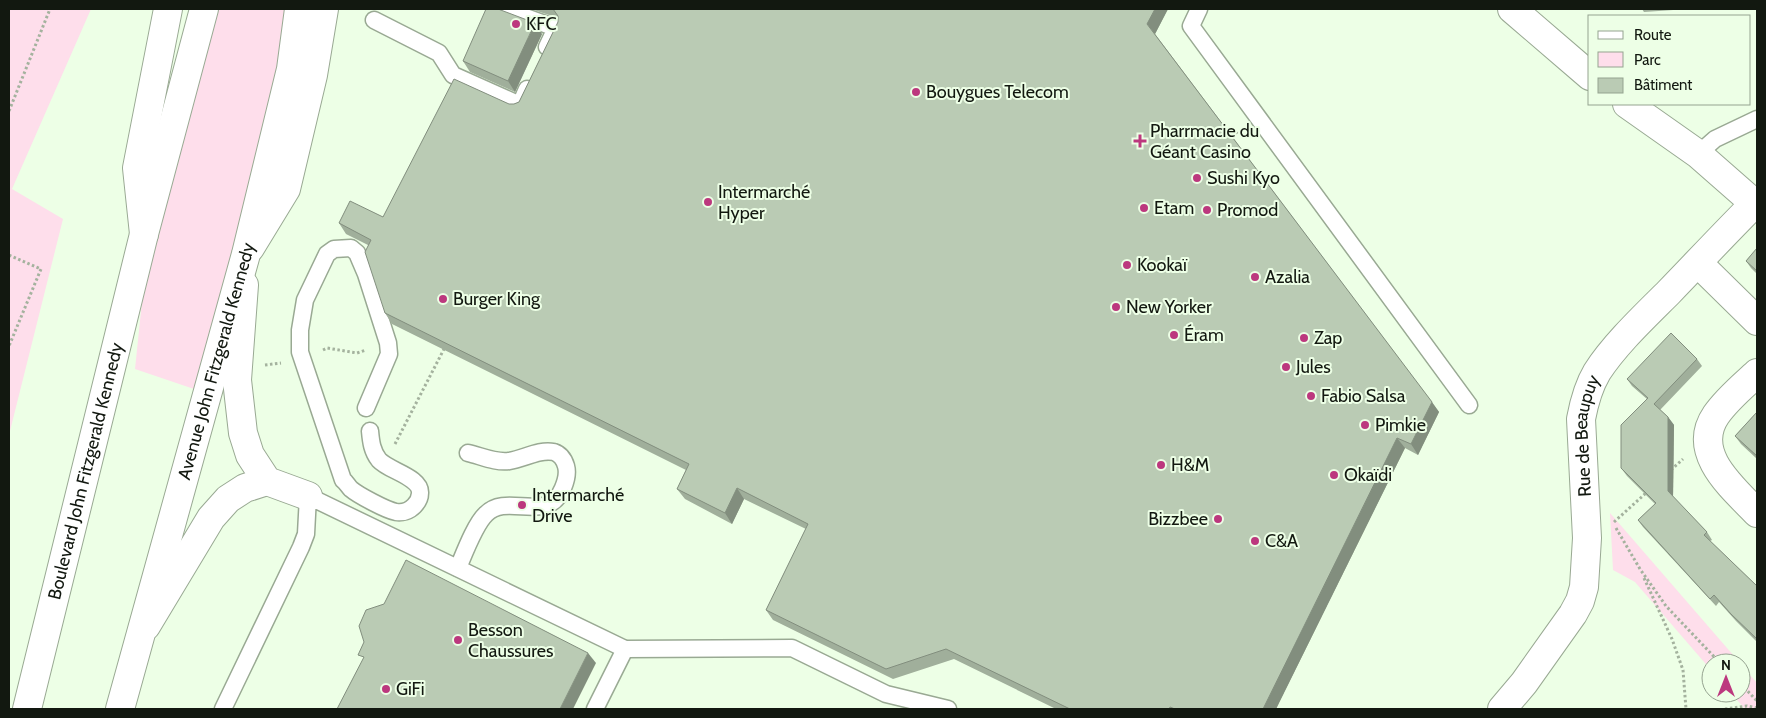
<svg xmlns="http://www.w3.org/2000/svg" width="1766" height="718" font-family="Cabin,sans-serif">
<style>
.green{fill:#fedeeb}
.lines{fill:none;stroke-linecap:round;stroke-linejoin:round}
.lane-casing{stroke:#99a993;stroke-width:19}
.street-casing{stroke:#99a993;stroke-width:30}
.secondary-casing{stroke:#99a993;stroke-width:30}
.primary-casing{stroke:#99a993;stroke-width:30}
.path{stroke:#a4b29e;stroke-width:3;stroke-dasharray:2.5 2.5;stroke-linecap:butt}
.lane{stroke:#fff;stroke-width:16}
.street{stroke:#fff;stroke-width:28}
.secondary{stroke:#fff;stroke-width:28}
.primary{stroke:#fff;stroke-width:28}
.wall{fill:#a0af9b}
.shaded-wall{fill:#828e7e}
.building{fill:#bacbb4;stroke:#828e7e}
.poi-dot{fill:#bc387e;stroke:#edffe6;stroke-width:2}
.labels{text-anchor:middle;stroke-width:4;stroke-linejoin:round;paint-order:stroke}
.poi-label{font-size:18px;fill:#121810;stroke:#edffe6;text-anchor:start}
.street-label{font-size:18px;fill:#121810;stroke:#edffe6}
</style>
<rect width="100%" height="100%" fill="#edffe6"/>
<g class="green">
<polygon points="9,9 91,9 12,189 63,219 9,435"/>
<path d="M217,9h71c-22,129 -60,254 -94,380l-59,-20 8,-77z"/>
<polygon points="1610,513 1740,663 1711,663 1711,670 1635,582 1613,570"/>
<polygon points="1741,665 1757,683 1757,709 1745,709 1731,693 1741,693"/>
</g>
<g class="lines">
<g class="lane-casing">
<g id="lane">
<polyline points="503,9 556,28 547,47"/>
<polyline points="1199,9 1191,26 1469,405"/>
<polyline points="374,20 439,53 453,75 520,105 527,89"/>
<polyline points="1698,154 1715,139 1757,119"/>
<path d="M366,408l23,-54 -1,-11 -22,-69 -9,-21 -6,-5 -17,1 -7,5 -22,46 -5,30v22l43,128c3,2 5,6 8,9 7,6 35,21 45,23 6,1 13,-1 18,-6 3,-3 6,-8 6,-13 1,-16 -31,-22 -41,-33 -7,-9 -8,-18 -9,-29"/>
<path d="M458,568c6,-14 17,-44 28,-54 21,-22 62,11 77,-26 3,-7 5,-15 3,-22 -2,-7 -6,-12 -12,-14 -16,-3 -30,7 -45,9 -13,2 -28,-5 -41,-8"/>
<polyline points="223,709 301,547 306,534 308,496 625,649 792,648 886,694 948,709"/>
<polyline points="595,709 625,649"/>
</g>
</g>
<g class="street-casing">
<g id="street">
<polyline points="1512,9 1590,76"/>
<polyline points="1627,104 1698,154 1755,204"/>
<polyline points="1698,263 1757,321"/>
<polyline points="244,285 237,380 243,433 250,455 267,481 308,496"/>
<path d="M1757,373c-14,13 -30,26 -41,42 -26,38 17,73 41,98"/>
<polyline points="146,626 211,518 228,499 245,488 267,481"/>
<path id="s1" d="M1502,709l22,-26 49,-69 7,-13 4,-14 3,-49 -6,-119c3,-16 7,-32 16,-47 18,-28 48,-56 72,-80 29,-30 58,-61 88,-91"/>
</g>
</g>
<g class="secondary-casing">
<g id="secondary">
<polyline points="144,234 137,168 168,9"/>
<polyline points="250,248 286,189 313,75 324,9"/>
</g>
</g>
<g class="primary-casing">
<g id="primary">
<path id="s2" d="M27,709l117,-475 60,-225"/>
<path id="s3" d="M120,709l126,-455 45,-185 8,-60"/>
</g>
</g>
<g class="path">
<polyline points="9,111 50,9"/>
<polyline points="1232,137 1239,130"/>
<polyline points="9,255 41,269 9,346"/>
<polyline points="323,350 327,348 357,353 366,350"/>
<polyline points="265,365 281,363"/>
<polyline points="395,444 444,349"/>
<polyline points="1671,470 1683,459"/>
<polyline points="1614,522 1646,493"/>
<polyline points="1616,528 1640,569 1666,606 1720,663"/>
<polyline points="1644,578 1672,639 1683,670 1686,709"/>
<polyline points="1741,684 1757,701"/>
<polyline points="1725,709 1747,706 1757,708"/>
</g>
<use href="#lane" class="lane"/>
<use href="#street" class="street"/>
<use href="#secondary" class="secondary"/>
<use href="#primary" class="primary"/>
</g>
<g class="wall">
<polygon points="531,9 1168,9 1155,34 1439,412 1418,455 1405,448 1276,709 1056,709 954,659 893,679 773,620 766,610 806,529 744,499 732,524 685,499 677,489 686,470 392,324 385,313 368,245 346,234 339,223 383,217 509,104 514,104 519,102 558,22 558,18"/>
<polygon points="1642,9 1688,9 1644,12"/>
<polygon points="542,34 515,92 470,72 463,61"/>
<polygon points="1757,248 1757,274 1751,268 1746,261"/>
<polygon points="1697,359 1702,366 1660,410 1668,417 1674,425 1673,497 1707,532 1712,540 1710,541 1757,586 1757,642 1736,621 1719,602 1716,606 1643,527 1638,520 1655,504 1627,476 1621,468 1647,399 1632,386 1627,379"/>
<polygon points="1757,412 1757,459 1741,444 1735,436"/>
</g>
<g class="shaded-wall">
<polygon points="1155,9 1168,9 1155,34 1147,24"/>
<polygon points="535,23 542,34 515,92 508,81"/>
<polygon points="1432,402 1439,412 1418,455 1411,444"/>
<polygon points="1668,417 1674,425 1673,499 1668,491"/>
<polygon points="1397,438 1405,448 1276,709 1263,709"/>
<polygon points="737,488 744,499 732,524 725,513"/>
<polygon points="588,653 596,663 573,709 560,709"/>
</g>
<g class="building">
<polygon points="486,9 498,9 535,23 508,81 463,61"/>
<polygon points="553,9 1155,9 1147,24 1432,402 1411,444 1397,438 1263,709 1175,709 1170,707 1169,709 1070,709 946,649 886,669 766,610 808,524 737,488 725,513 677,489 689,464 385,313 365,252 371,240 339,223 350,201 383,217 454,79 509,104 514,104 519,102 558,22 558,16"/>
<polygon points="1757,248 1757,271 1746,261"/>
<polygon points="1671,333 1697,359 1654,404 1668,417 1668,491 1707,532 1704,535 1757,586 1757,639 1731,614 1714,595 1710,599 1638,520 1656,503 1621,468 1621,425 1648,398 1627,379"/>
<polygon points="1757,412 1757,456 1735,436"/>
<polygon points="406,560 588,653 560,709 337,709 364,657 358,655 364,642 359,626 366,610 384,604"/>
</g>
<g class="poi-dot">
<circle cx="516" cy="24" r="5"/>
<circle cx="916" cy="92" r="5"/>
<path d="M1137.5 133.5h5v5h5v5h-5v5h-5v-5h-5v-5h5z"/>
<circle cx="1197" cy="178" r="5"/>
<circle cx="708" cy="202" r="5"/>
<circle cx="1144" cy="208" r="5"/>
<circle cx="1207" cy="210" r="5"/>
<circle cx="1127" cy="265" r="5"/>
<circle cx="1255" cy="277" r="5"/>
<circle cx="443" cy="299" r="5"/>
<circle cx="1116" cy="307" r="5"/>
<circle cx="1174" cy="335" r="5"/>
<circle cx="1304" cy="338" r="5"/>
<circle cx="1286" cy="367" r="5"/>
<circle cx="1311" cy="396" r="5"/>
<circle cx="1365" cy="425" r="5"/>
<circle cx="1161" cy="465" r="5"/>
<circle cx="1334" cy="475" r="5"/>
<circle cx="522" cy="505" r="5"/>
<circle cx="1218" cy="519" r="5"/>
<circle cx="1255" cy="541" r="5"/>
<circle cx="458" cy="640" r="5"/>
<circle cx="386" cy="689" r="5"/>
</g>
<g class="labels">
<g class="poi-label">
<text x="526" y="30">KFC</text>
<text x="926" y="98">Bouygues Telecom</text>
<text x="1150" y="137">Pharrmacie du<tspan x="1150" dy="21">Géant Casino</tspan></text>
<text x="1207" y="184">Sushi Kyo</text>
<text x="718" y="198">Intermarché<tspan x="718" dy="21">Hyper</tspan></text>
<text x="1154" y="214">Etam</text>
<text x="1217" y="216">Promod</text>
<text x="1137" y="271">Kookaï</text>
<text x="1265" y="283">Azalia</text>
<text x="453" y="305">Burger King</text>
<text x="1126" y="313">New Yorker</text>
<text x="1184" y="341">Éram</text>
<text x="1314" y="344">Zap</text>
<text x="1296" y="373">Jules</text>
<text x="1321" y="402">Fabio Salsa</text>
<text x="1375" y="431">Pimkie</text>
<text x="1171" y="471">H&amp;M</text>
<text x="1344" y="481">Okaïdi</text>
<text x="532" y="501">Intermarché<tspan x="532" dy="21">Drive</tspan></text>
<text x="1208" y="525" text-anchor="end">Bizzbee</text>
<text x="1265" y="547">C&amp;A</text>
<text x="468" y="636">Besson<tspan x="468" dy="21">Chaussures</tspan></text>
<text x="396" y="695">GiFi</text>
</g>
<g class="street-label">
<text dy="6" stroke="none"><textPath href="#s3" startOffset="361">Avenue John Fitzgerald Kennedy</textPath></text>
<text dy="6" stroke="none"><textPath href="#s1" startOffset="300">Rue de Beaupuy</textPath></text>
<text dy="6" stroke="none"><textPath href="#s2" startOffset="245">Boulevard John Fitzgerald Kennedy</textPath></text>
</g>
</g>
<rect width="1766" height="718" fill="none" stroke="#121810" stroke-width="20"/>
<rect x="1588" y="15" width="162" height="90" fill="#edffe6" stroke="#95a390"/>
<rect x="1598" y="31" width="25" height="8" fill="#ffffff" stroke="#95a390"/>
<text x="1634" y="40" font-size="15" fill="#121810">Route</text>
<rect x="1598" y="52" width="25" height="15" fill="#fedeeb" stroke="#95a390"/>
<text x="1634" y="65" font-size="15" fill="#121810">Parc</text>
<rect x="1598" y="78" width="25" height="15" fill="#bacbb4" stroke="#95a390"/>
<text x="1634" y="90" font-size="15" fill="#121810">Bâtiment</text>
<g transform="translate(1726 678)"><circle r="24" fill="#edffe6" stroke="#95a390"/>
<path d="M0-4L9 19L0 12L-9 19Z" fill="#bc387e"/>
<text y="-8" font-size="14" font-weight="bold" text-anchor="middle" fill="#121810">N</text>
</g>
</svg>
